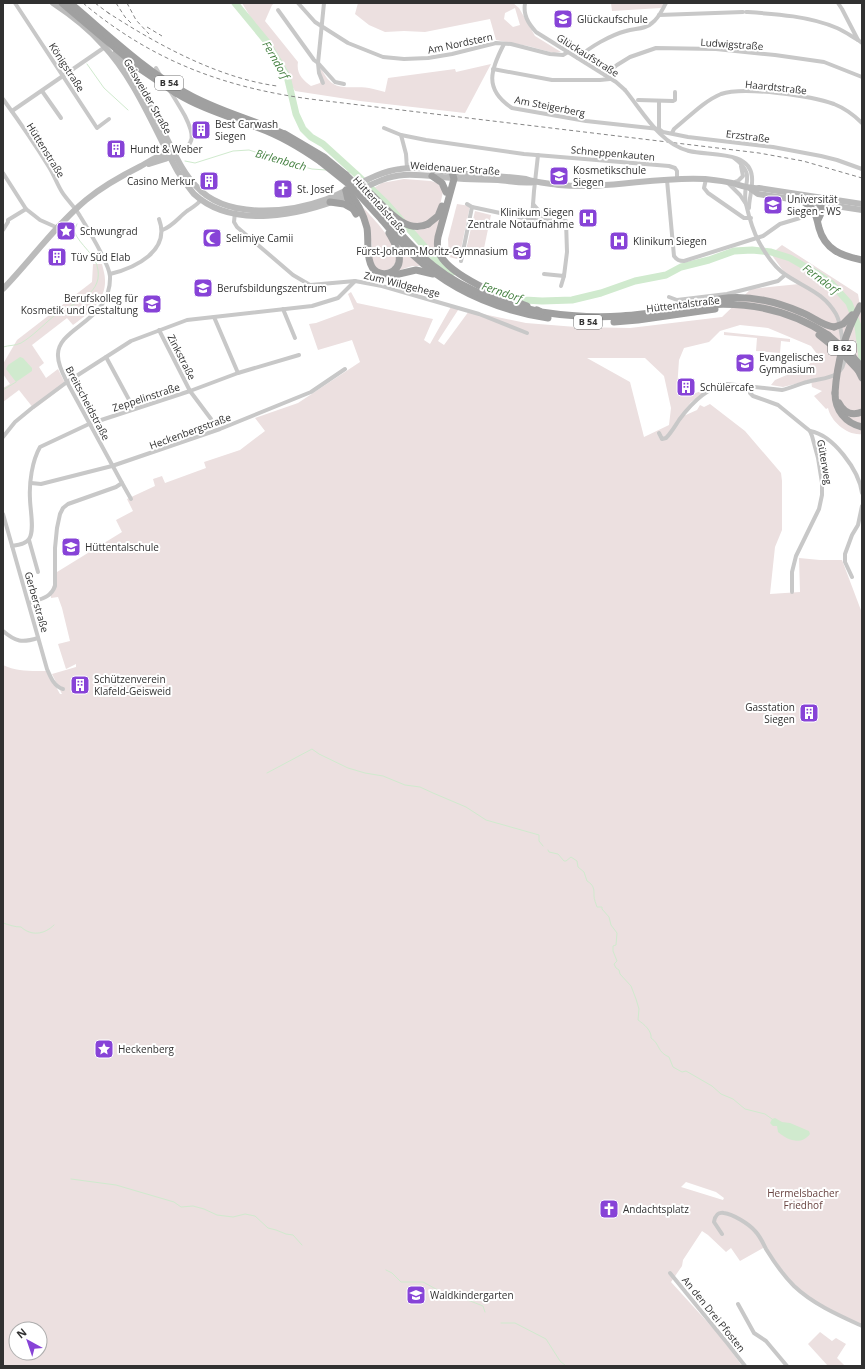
<svg xmlns="http://www.w3.org/2000/svg" width="865" height="1369" font-family="'Open Sans',sans-serif">
<style>
.green{fill:#ece0e0;fill-rule:evenodd}
.water{fill:#d0eace}
.lines{fill:none;stroke-linecap:round;stroke-linejoin:round}
.stream{stroke:#d0eace;stroke-width:1}
.river{stroke:#d0eace;stroke-width:7}
.minor{stroke:#c8c8c8;stroke-width:4}
.secondary{stroke:#bbb;stroke-width:6}
.trunk{stroke:#a0a0a0;stroke-width:7}
.rail{stroke:#868686;stroke-width:1;stroke-dasharray:4 3;stroke-linecap:butt}
.minor-bridge{stroke:#c8c8c8;stroke-width:4}
.trunk-bridge{stroke:#a0a0a0;stroke-width:7}
.labels{text-anchor:middle;stroke-width:4;stroke-linejoin:round;paint-order:stroke}
.shield{fill:#fff;stroke:#6f6f6f;stroke-width:1}
.shield-label{font-size:9px;font-weight:bold;fill:#313131}
.poi-label{font-size:10px;fill:#313131;stroke:#fff;text-anchor:start}
.street-label{font-size:10px;fill:#313131;stroke:#fff}
.park-label{font-size:10px;fill:#694441;stroke:#fff}
.water-label{font-size:11px;font-style:italic;fill:#448040;stroke:#fff}
</style>
<rect width="100%" height="100%" fill="#fff"/>
<g class="green">
<path d="M242,3h33l-3,2 -7,16 33,41c-2,12 5,18 13,24l9,-3 1,-15c12,26 25,17 48,20 6,1 11,3 16,4l3,-14 67,-9 1,3 35,-8 -26,49 -105,-12 -65,-10z"/>
<path d="M358,3h155l6,5 16,28 26,16 -7,1 -26,-7 -32,-6 -6,-21 -65,13 -21,-1 -19,1 -16,-7 -14,-11zM515,8l5,17 -7,2 -9,-8 1,-6z"/>
<polygon points="611,3 666,3 661,8 612,11"/>
<path d="M404,179l27,2 6,2 6,7c-2,15 -6,33 -25,33 -2,0 -6,0 -9,-1 -13,-4 -27,-23 -37,-33l10,-6z"/>
<polygon points="457,204 470,206 459,258 457,259 449,257 448,239"/>
<path d="M361,205c12,14 30,30 35,49 4,14 -16,23 -23,10 -3,-4 -1,-10 -1,-15 0,-14 -7,-30 -11,-44z"/>
<polygon points="475,211 491,215 483,253 466,250"/>
<path d="M439,219h1l-6,25 3,14 -24,-28c11,1 17,-4 26,-11z"/>
<path d="M782,245l76,49 4,24v116c-14,2 -31,-12 -34,-26l-2,1 -12,-13 8,-5 -10,-4 -1,-7 -28,7 -12,-2 4,-5 33,-14 9,-12 -6,-8 -43,-18 -28,-3 -20,6 -11,11 -25,6 -5,12 -2,29 13,6 28,-10 -27,17 -12,16 18,-8 3,-5 4,2 6,-3 35,27 36,42 1,8v49l-7,17 -5,47 30,-2 -1,-34 21,2h22l20,53v713l-36,-17 -32,-23 -29,-39 -25,14 -9,-13 -5,4 -18,-17 -6,-4 -19,29 -1,6 -11,16 50,55 21,29h-739v-701c14,7 29,6 44,6l13,23h2l-10,-20 24,-7v-3l-10,5 -8,-25 12,-3 -8,-33 -4,-11 -7,1v-7l6,-19 65,-40 -6,-12 17,-9 -6,-12 28,-13 -2,-7 9,-3 3,7 41,-15 -2,-6 36,-12 25,-19 -10,-13 43,-15 62,-41 -8,-22 -34,10 -9,-26 7,-1 38,-14 -6,-15 3,-2 6,11 76,16 -9,21 6,4 22,-39 8,2 -22,34 6,4 25,-34 57,12 50,4 54,1 92,-11 29,-28 48,-5 -15,-12 -13,-18zM587,358h58l19,18 7,32 -2,17 -25,12 -14,-55zM686,1182l30,10 8,6 -1,2 -42,-13zM16,1329h24v24h-24z"/>
<polygon points="400,247 420,266 412,266 397,271"/>
<path d="M93,264h9c1,5 3,10 3,16 1,21 -17,34 -32,45l-6,-7 -35,27 12,18 -5,4 7,11 12,-9 8,16 -32,24 -15,-19 -16,12v-14l7,-4 -7,-10v-10l14,-24 75,-58z"/>
<polygon points="724,332 790,339 790,342 781,341 780,353 756,351 757,338 724,335"/>
<polygon points="820,1332 832,1341 836,1338 846,1344 837,1358 845,1366 828,1366 808,1344"/>
</g>
<g class="water">
<polygon points="20,357 23,358 32,368 32,371 16,382 6,369 8,365"/>
<path d="M775,1118l7,4 8,1 19,8 1,3c-9,12 -23,6 -32,-2l-1,-6h-4l-3,-3 2,-4z"/>
</g>
<g class="lines">
<g class="stream">
<polyline points="87,64 104,88 128,110"/>
<polyline points="185,161 195,163 233,151 249,150 293,164 312,169 326,170"/>
<polyline points="349,172 356,174"/>
<path d="M3,347c6,-2 12,-1 18,-4 12,-7 22,-18 33,-27 16,-12 48,-20 44,-46 -2,-16 -18,-24 -24,-39l3,-7"/>
<polyline points="3,390 16,382"/>
<polyline points="267,773 312,749 319,754 348,768 365,773 383,776 405,785 420,787 433,793 466,807 486,820 539,835 539,841 543,846"/>
<path d="M548,850l1,2 9,2 6,7h2l5,-4 6,4 1,6 6,5 3,9c7,4 7,8 7,15 0,3 2,8 3,11h5v2l7,8 2,8 6,8 -1,12 -3,1v5l4,10 -3,3 2,4 3,2 1,4 11,12 5,13 3,10 -1,11c6,4 14,11 13,18 9,6 6,14 18,19l4,10 9,5 4,-1 26,15 9,8 12,5 12,10 20,5 7,5"/>
<path d="M3,923c7,2 11,4 18,4 10,9 23,8 33,-2"/>
<polyline points="71,1179 116,1185 174,1202 181,1207 193,1206 204,1209 217,1215 233,1217 245,1214 255,1216 268,1228 276,1230 286,1234 293,1235 302,1245"/>
<polyline points="386,1270 392,1273 401,1282 423,1282 447,1295 460,1297 483,1306 485,1312"/>
<polyline points="501,1323 515,1323 546,1339 560,1361 566,1366"/>
</g>
<g class="river">
<polyline points="235,3 267,42 287,76 296,114 303,129 311,137 323,144 356,174 387,204 438,262 453,272"/>
<polyline points="508,296 525,300 542,301 572,300 601,293 635,281 666,275 681,267 709,260 734,251 752,250 771,252 790,258 816,273 832,284 849,303 858,326 862,358"/>
</g>
<g class="minor">
<polyline points="15,3 97,128 109,119"/>
<polyline points="298,3 315,22 348,43 383,57 404,59 428,58 452,54 496,43 511,44 550,54 563,55 568,52"/>
<path d="M525,3c-2,12 3,20 11,29l80,50 9,8"/>
<polyline points="838,3 842,9 858,40 862,43"/>
<polyline points="278,10 314,60 318,63 335,82 344,84"/>
<path d="M746,12c30,2 63,4 91,16 7,3 14,8 21,12"/>
<polyline points="659,15 743,12"/>
<path d="M504,44c-13,25 -21,45 8,64l74,13 73,8 4,3 25,5 85,10 48,9 16,4 25,9"/>
<path d="M578,58c11,-11 33,-23 48,-27 9,-3 19,-1 26,-8 7,-5 10,-13 14,-20"/>
<polyline points="156,68 160,75"/>
<polyline points="493,69 552,80 600,80 610,79"/>
<polyline points="605,75 617,65 630,57 656,48 716,49 775,55 824,62 862,77"/>
<polyline points="323,83 319,73 318,63 324,3"/>
<polyline points="42,91 61,118"/>
<path d="M170,91c5,8 10,16 15,25 9,18 12,29 -10,38"/>
<path d="M3,99c16,22 32,45 46,68 5,8 8,17 13,25 5,8 13,15 18,24 7,11 29,48 30,60 2,46 -54,51 -52,80 0,9 5,18 9,26l55,101 -6,4 -48,17 -5,4 -3,6 -3,14 -2,20v38c-4,12 -15,13 -26,17"/>
<polyline points="638,100 673,101 675,100 675,92"/>
<polyline points="12,111 105,47"/>
<polyline points="384,128 401,135 426,140 524,154 669,166 675,168 677,171 677,179"/>
<polyline points="659,129 659,101"/>
<path d="M672,133l2,-4c15,-12 30,-28 47,-35 22,-8 91,2 113,10 10,4 20,11 28,19"/>
<polyline points="401,135 406,154 407,168"/>
<path d="M689,151c20,5 61,-1 63,26 1,11 -3,21 -3,31"/>
<path d="M734,158c24,18 7,25 12,46 3,13 7,27 13,38 6,11 16,26 27,33 19,13 37,17 50,39 5,9 5,20 7,29"/>
<polyline points="3,173 26,209 40,220 58,228"/>
<polyline points="706,179 704,188 708,193 744,218 751,218"/>
<path d="M667,180l7,76c3,4 5,5 10,5l79,-25 17,-12 20,-6 5,-4"/>
<polyline points="727,182 740,195 746,204"/>
<polyline points="732,183 738,181 743,176 741,166"/>
<polyline points="467,204 472,207 528,219 532,218 535,220 566,221 567,252 564,276 544,274"/>
<polyline points="533,204 540,212 542,221"/>
<polyline points="235,212 234,222 237,227 293,275 310,285 355,281 382,286 479,314 527,333"/>
<polyline points="532,218 534,191 538,155"/>
<polyline points="3,230 8,222 8,220 26,209"/>
<path d="M162,230c10,-3 17,-13 25,-19 6,-4 10,-6 15,-12"/>
<polyline points="461,261 472,207"/>
<path d="M110,274c25,-6 61,-23 49,-55"/>
<polyline points="561,286 564,276"/>
<polyline points="669,297 677,300 727,294 778,281 785,275"/>
<polyline points="283,309 295,338"/>
<polyline points="214,317 238,373"/>
<polyline points="159,330 190,391 211,419"/>
<polyline points="106,357 134,409"/>
<polyline points="749,387 750,393 753,396 778,405 805,427 810,431 812,436 818,458 822,483 822,495 819,509 796,556 792,572 792,592"/>
<path d="M810,431c23,4 49,39 52,62"/>
<path d="M659,433l3,6 4,-1c5,-5 9,-12 13,-18 11,-15 28,-33 48,-36l55,6c9,-2 17,-6 25,-8 17,-5 37,-2 38,-26"/>
<polyline points="3,437 15,422 32,408 67,382 131,341 187,320 312,306 338,298 355,281"/>
<polyline points="31,483 41,484 112,466 220,429 311,392 345,369"/>
<polyline points="122,483 131,499"/>
<path d="M3,514l44,155c3,7 7,18 16,20"/>
<polyline points="29,540 38,572"/>
<path d="M12,546c6,-1 14,-2 17,-7 6,-8 1,-30 1,-40 -1,-16 2,-38 10,-52l49,-23 101,-33 48,-18 61,-18"/>
<polyline points="852,577 845,562 845,554 852,535 858,525 862,506"/>
<path d="M3,631c13,11 19,12 35,7"/>
<path d="M722,1234l-8,-12c1,-6 3,-10 10,-9 9,1 25,11 31,18 5,5 8,12 11,18 8,13 17,26 28,37 19,18 44,29 68,40"/>
<polyline points="670,1273 728,1344 745,1366"/>
<polyline points="738,1304 754,1333 766,1341 787,1366"/>
</g>
<g class="secondary">
<path d="M53,3c18,12 35,25 49,41 34,36 52,85 76,128 5,7 10,15 16,22 39,36 107,21 151,3 19,-8 38,-21 59,-22 17,-1 33,2 49,3 15,2 30,1 45,2 13,1 24,4 37,2"/>
<path d="M116,52c21,25 35,54 49,83 9,17 17,37 31,51 30,34 93,27 131,13 24,-9 48,-27 73,-30 18,-3 36,1 54,4 24,2 48,3 72,6 11,4 22,4 33,6 49,5 97,-9 146,-6 9,1 19,2 27,4 10,3 17,6 27,5l103,16"/>
<polyline points="149,164 165,159 172,156"/>
<polyline points="751,189 758,194 862,210"/>
<path d="M3,289c28,-29 52,-63 83,-89 17,-14 35,-24 55,-34 9,-5 19,-12 30,-12"/>
</g>
<g class="trunk">
<path d="M176,93c26,16 55,24 83,35 22,8 42,20 62,34"/>
<polyline points="285,134 324,157 346,175"/>
<path d="M452,172l2,7 -16,58c-1,6 -1,13 2,18 13,23 64,42 87,51"/>
<polyline points="432,176 442,183 446,192"/>
<path d="M346,190c10,9 18,25 21,38 2,12 -2,38 10,44 4,2 8,2 12,1 20,-8 6,-29 0,-40"/>
<polyline points="346,191 348,200 356,214"/>
<path d="M802,201c13,7 14,14 17,27 6,22 23,28 43,32"/>
<polyline points="330,202 344,204 353,209"/>
<path d="M382,220c10,12 20,24 31,35 37,35 84,55 135,63"/>
<path d="M818,220c3,-5 5,-11 1,-17"/>
<polyline points="428,224 438,216 442,206"/>
<polyline points="386,277 416,270 433,274"/>
<path d="M706,302c32,-10 67,-2 97,11 10,4 20,13 31,14"/>
<path d="M537,310l4,2c27,4 53,6 80,4 24,-1 48,-6 73,-10 48,-6 93,2 134,29"/>
<polyline points="614,322 638,320 715,309"/>
<polyline points="853,357 862,367"/>
<polyline points="858,370 862,378"/>
<path d="M835,393c0,17 10,30 27,34"/>
<path d="M839,403c5,10 13,13 23,9"/>
</g>
<g class="rail">
<path d="M83,3c70,59 145,86 235,97l441,53 44,8 59,17"/>
<polyline points="95,3 111,15"/>
<polyline points="116,3 125,17 132,24"/>
<polyline points="127,3 136,20 149,34"/>
<path d="M107,12c49,32 111,66 170,74"/>
<polyline points="147,27 162,36"/>
</g>
<path class="minor-bridge" d="M625,90c18,22 35,54 64,61"/>
<g class="trunk-bridge">
<polyline points="62,3 139,68 176,93"/>
<path d="M70,3c37,31 74,67 116,90 31,18 66,26 98,41"/>
<polyline points="321,162 351,186 382,220"/>
<path d="M346,175c25,23 45,50 69,74 34,36 79,53 126,63"/>
<path d="M370,193c15,14 35,42 58,31"/>
<polyline points="834,327 843,324 852,315"/>
<polyline points="819,335 844,355 858,370"/>
<polyline points="828,335 853,357"/>
<path d="M835,393c2,-32 10,-60 25,-87"/>
</g>
</g>
<defs>
<g id="school-square" transform="scale(1)"><rect x="-9" y="-9" width="18" height="18" rx="4" fill="#8743d7" stroke="#fff"/><path d="M0-5L7-2L0 1L-7-2ZM-4 1L0 2.5L4 1V4Q0 6-4 4Z" fill="#fff"/></g>
<g id="building-square" transform="scale(1)"><rect x="-9" y="-9" width="18" height="18" rx="4" fill="#8743d7" stroke="#fff"/><path d="M-4-6H4V6H1V3H-1V6H-4ZM-2.5-4.3h1.7v1.8h-1.7ZM.8-4.3h1.7v1.8H.8ZM-2.5-1h1.7V.8h-1.7ZM.8-1h1.7V.8H.8Z" fill="#fff"/></g>
<g id="church-square" transform="scale(1)"><rect x="-9" y="-9" width="18" height="18" rx="4" fill="#8743d7" stroke="#fff"/><path d="M-1.2-6h2.4v3.5h3.3v2.4h-3.3V6h-2.4V-.1h-3.3v-2.4h3.3Z" fill="#fff"/></g>
<g id="university-square" transform="scale(1)"><rect x="-9" y="-9" width="18" height="18" rx="4" fill="#8743d7" stroke="#fff"/><path d="M0-5L7-2L0 1L-7-2ZM-4 1L0 2.5L4 1V4Q0 6-4 4Z" fill="#fff"/></g>
<g id="hospital-square" transform="scale(1)"><rect x="-9" y="-9" width="18" height="18" rx="4" fill="#8743d7" stroke="#fff"/><path d="M-5-5h3v3.5h4V-5h3V5h-3V1.5h-4V5h-3Z" fill="#fff"/></g>
<g id="sight-square" transform="scale(1)"><rect x="-9" y="-9" width="18" height="18" rx="4" fill="#8743d7" stroke="#fff"/><path d="M0-6L1.8-2.2L6-1.7L2.9 1.2L3.7 5.4L0 3.3L-3.7 5.4L-2.9 1.2L-6-1.7L-1.8-2.2Z" fill="#fff"/></g>
<g id="mosque-square" transform="scale(1)"><rect x="-9" y="-9" width="18" height="18" rx="4" fill="#8743d7" stroke="#fff"/><path d="M3.5-4.9A6 6 0 1 0 3.5 4.9A5 5 0 1 1 3.5-4.9Z" fill="#fff"/></g>
</defs>
<g fill-rule="evenodd">
<use href="#school-square" x="563" y="19"/>
<use href="#building-square" x="201" y="130"/>
<use href="#building-square" x="116" y="149"/>
<use href="#school-square" x="559" y="176"/>
<use href="#building-square" x="209" y="181"/>
<use href="#church-square" x="283" y="189"/>
<use href="#university-square" x="773" y="205"/>
<use href="#hospital-square" x="588" y="218"/>
<use href="#sight-square" x="66" y="231"/>
<use href="#mosque-square" x="212" y="238"/>
<use href="#hospital-square" x="619" y="241"/>
<use href="#school-square" x="522" y="251"/>
<use href="#building-square" x="57" y="257"/>
<use href="#university-square" x="203" y="288"/>
<use href="#university-square" x="152" y="304"/>
<use href="#school-square" x="745" y="363"/>
<use href="#building-square" x="686" y="387"/>
<use href="#school-square" x="71" y="547"/>
<use href="#building-square" x="80" y="685"/>
<use href="#building-square" x="809" y="713"/>
<use href="#sight-square" x="104" y="1049"/>
<use href="#church-square" x="609" y="1209"/>
<use href="#school-square" x="416" y="1295"/>
</g>
<g class="labels">
<g class="shield">
<rect x="155" y="76" width="28" height="14" rx="3"/>
<rect x="574" y="315" width="28" height="14" rx="3"/>
<rect x="828" y="341" width="28" height="14" rx="3"/>
</g>
<g class="shield-label">
<text x="169" y="86">B 54</text>
<text x="588" y="325">B 54</text>
<text x="842" y="351">B 62</text>
</g>
<g class="poi-label">
<text x="577" y="23">Glückaufschule</text>
<text x="215" y="128">Best Carwash<tspan x="215" dy="12">Siegen</tspan></text>
<text x="130" y="153">Hundt &amp; Weber</text>
<text x="573" y="174">Kosmetikschule<tspan x="573" dy="12">Siegen</tspan></text>
<text x="195" y="185" text-anchor="end">Casino Merkur</text>
<text x="297" y="193">St. Josef</text>
<text x="787" y="203">Universität<tspan x="787" dy="12">Siegen - WS</tspan></text>
<text x="574" y="216" text-anchor="end">Klinikum Siegen<tspan x="574" dy="12">Zentrale Notaufnahme</tspan></text>
<text x="80" y="235">Schwungrad</text>
<text x="226" y="242">Selimiye Camii</text>
<text x="633" y="245">Klinikum Siegen</text>
<text x="508" y="255" text-anchor="end">Fürst-Johann-Moritz-Gymnasium</text>
<text x="71" y="261">Tüv Süd Elab</text>
<text x="217" y="292">Berufsbildungszentrum</text>
<text x="138" y="302" text-anchor="end">Berufskolleg für<tspan x="138" dy="12">Kosmetik und Gestaltung</tspan></text>
<text x="759" y="361">Evangelisches<tspan x="759" dy="12">Gymnasium</tspan></text>
<text x="700" y="391">Schülercafe</text>
<text x="85" y="551">Hüttentalschule</text>
<text x="94" y="683">Schützenverein<tspan x="94" dy="12">Klafeld-Geisweid</tspan></text>
<text x="795" y="711" text-anchor="end">Gasstation<tspan x="795" dy="12">Siegen</tspan></text>
<text x="118" y="1053">Heckenberg</text>
<text x="623" y="1213">Andachtsplatz</text>
<text x="430" y="1299">Waldkindergarten</text>
</g>
<g class="street-label">
<text transform="translate(460 43) rotate(-12)" y="4">Am Nordstern</text>
<text transform="translate(732 44) rotate(4)" y="4">Ludwigstraße</text>
<text transform="translate(588 55) rotate(32)" y="4">Glückaufstraße</text>
<text transform="translate(67 67) rotate(57)" y="4">Königstraße</text>
<text transform="translate(776 87) rotate(6)" y="4">Haardtstraße</text>
<text transform="translate(148 96) rotate(60)" y="4">Geisweider Straße</text>
<text transform="translate(550 106) rotate(11)" y="4">Am Steigerberg</text>
<text transform="translate(748 136) rotate(7)" y="4">Erzstraße</text>
<text transform="translate(46 150) rotate(58)" y="4">Hüttenstraße</text>
<text transform="translate(613 153) rotate(5)" y="4">Schneppenkauten</text>
<text transform="translate(455 168) rotate(4)" y="4">Weidenauer Straße</text>
<text transform="translate(380 205) rotate(48)" y="4">Hüttentalstraße</text>
<text transform="translate(402 284) rotate(14)" y="4">Zum Wildgehege</text>
<text transform="translate(683 304) rotate(-7)" y="4">Hüttentalstraße</text>
<text transform="translate(182 357) rotate(63)" y="4">Zinkstraße</text>
<text transform="translate(146 397) rotate(-18)" y="4">Zeppelinstraße</text>
<text transform="translate(88 403) rotate(62)" y="4">Breitscheidstraße</text>
<text transform="translate(190 431) rotate(-20)" y="4">Heckenbergstraße</text>
<text transform="translate(825 462) rotate(80)" y="4">Güterweg</text>
<text transform="translate(37 602) rotate(74)" y="4">Gerberstraße</text>
<text transform="translate(714 1314) rotate(51)" y="4">An den Drei Pfosten</text>
</g>
<g class="park-label">
<text x="803" y="1197">Hermelsbacher<tspan x="803" dy="12">Friedhof</tspan></text>
</g>
<g class="water-label">
<text transform="translate(276 60) rotate(60)" y="4">Ferndorf</text>
<text transform="translate(281 160) rotate(16)" y="4">Birlenbach</text>
<text transform="translate(821 279) rotate(37)" y="4">Ferndorf</text>
<text transform="translate(502 292) rotate(19)" y="4">Ferndorf</text>
</g>
</g>
<rect width="865" height="1369" fill="none" stroke="#313131" stroke-width="8"/>
<g transform="translate(28 1341) rotate(320)"><circle r="19" fill="#ffffff" stroke="#adadad"/>
<path d="M0-3L7 15L0 10L-7 15Z" fill="#8743d7"/>
<text y="-6" font-size="11" font-weight="bold" text-anchor="middle" fill="#313131">N</text>
</g>
</svg>
